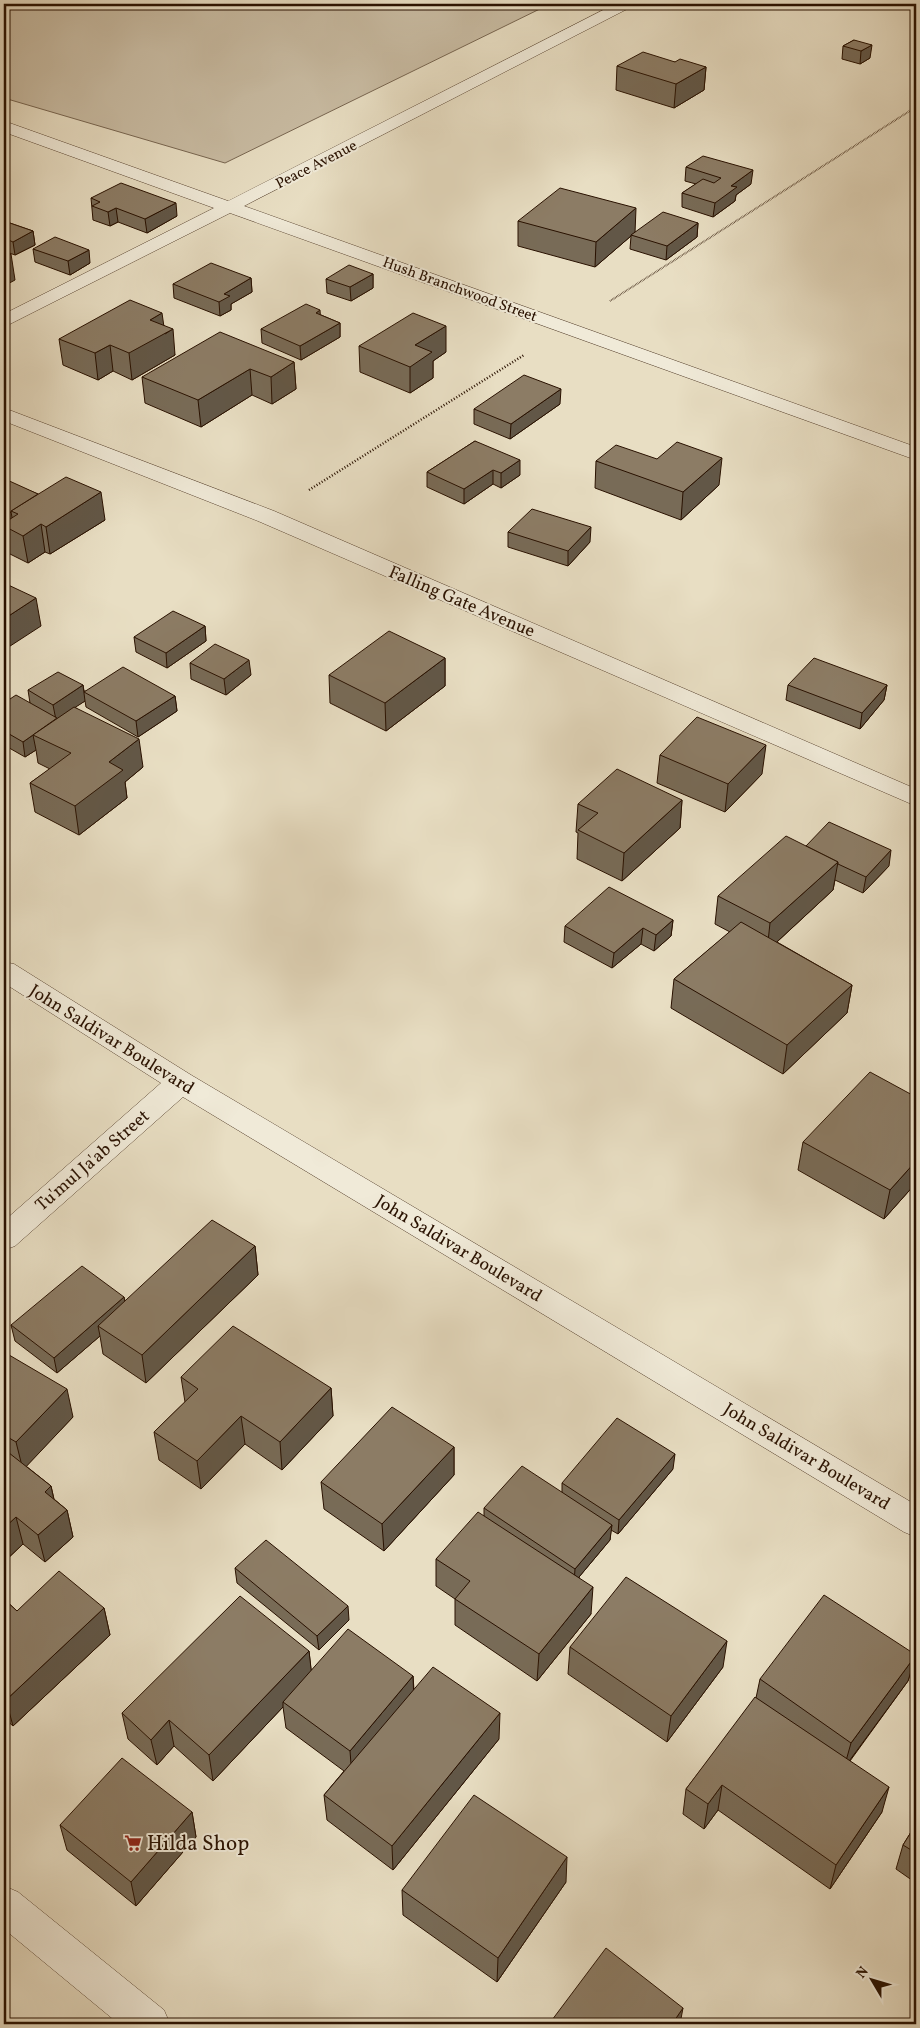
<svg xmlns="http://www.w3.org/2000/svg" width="920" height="2028" font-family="Vollkorn,serif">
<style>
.green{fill:#c8bba2;stroke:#786651}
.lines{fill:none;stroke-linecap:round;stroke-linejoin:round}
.street-casing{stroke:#594431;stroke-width:1}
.path-far1{stroke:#291100;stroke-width:2;stroke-dasharray:0.5 1;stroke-linecap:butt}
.path{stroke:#291100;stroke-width:2.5;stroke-dasharray:1 2;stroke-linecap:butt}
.street{fill:#f0ead8;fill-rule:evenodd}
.wall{fill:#786b57;stroke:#291100}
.shaded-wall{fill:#625747;stroke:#291100}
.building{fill:#8c7c65;stroke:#291100}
.labels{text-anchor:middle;stroke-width:4;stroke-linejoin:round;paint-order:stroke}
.far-street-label{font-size:15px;fill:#291100;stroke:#f0ead8}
.street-label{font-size:18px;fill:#291100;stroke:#f0ead8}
.near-poi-label{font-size:21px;fill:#291100;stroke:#f0ead8;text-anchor:start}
</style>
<rect width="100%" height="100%" fill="#e8dec3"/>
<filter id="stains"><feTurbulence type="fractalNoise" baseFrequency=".004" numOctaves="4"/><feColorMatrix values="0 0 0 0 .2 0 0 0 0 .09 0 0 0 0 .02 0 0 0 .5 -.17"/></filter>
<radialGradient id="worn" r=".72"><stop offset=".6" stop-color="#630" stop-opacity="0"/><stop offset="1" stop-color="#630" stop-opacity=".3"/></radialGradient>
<polygon class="green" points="4,4 550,4 225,163 4,98"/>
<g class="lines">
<g class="street-casing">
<g id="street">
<polygon points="615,4 634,4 631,7 244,206 916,447 916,460 230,213 4,327 4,314 214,208 4,132 4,121 228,201"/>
<polygon points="4,408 274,511 916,789 916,806 258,521 4,421"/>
<polygon points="4,962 14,964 191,1075 916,1505 916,1537 904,1532 183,1097 15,1246 4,1250 4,1221 161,1083 4,983"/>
<polygon points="4,1886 18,1892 164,2010 170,2024 119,2024 4,1929"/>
</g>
</g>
<polyline class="path-far1" points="610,301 916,107"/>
<polyline class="path" points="309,490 524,355"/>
<use href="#street" class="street"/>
</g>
<g class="wall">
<polygon points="854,40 870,58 860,64 842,59 843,46"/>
<polygon points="675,62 706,67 704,90 674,108 616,90 617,66"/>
<polygon points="686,167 751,184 736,195 735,201 713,217 682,207 682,193 696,184 685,181"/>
<polygon points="91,198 177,216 147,233 118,222 110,226 93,220"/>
<polygon points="4,221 33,231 35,245 15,255 4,251"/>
<polygon points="518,221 635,232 698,223 697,237 666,260 630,249 631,236 595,267 518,246"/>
<polygon points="33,249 90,263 70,275 35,262"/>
<polygon points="373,274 373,288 351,301 327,293 326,279"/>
<polygon points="251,278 252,292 231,304 231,310 220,316 174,298 173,284"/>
<polygon points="321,315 340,323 340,337 301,360 262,343 261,329"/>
<polygon points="164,325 175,355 132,380 113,371 98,380 63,365 59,339"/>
<polygon points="359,346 446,352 433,361 433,378 410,393 360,372"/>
<polygon points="294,362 296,389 272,404 252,395 201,427 145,403 142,377"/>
<polygon points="560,404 510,439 474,424 474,409"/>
<polygon points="475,441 520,475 501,488 493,484 464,504 427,487 427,472"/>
<polygon points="596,461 719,485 681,520 595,488"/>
<polygon points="4,480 38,494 105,520 50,554 45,552 28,563 6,552 4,541"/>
<polygon points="508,532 590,542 568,566 508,547"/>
<polygon points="205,626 206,641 167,668 136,652 134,637"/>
<polygon points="445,658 445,686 386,731 330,703 329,675"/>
<polygon points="190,663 251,675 226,695 191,679"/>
<polygon points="83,685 84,691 175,696 177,711 138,737 86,707 85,701 75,707 143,767 125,782 127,798 79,835 35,812 30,783 50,769 38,763 36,750 25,757 4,745 4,703 30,703 28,690"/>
<polygon points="788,685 887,685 884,700 860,729 786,700"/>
<polygon points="660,755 762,774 725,812 657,783"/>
<polygon points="682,800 680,828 622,881 577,859 578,833 576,832 578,804"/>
<polygon points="806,846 889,866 863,893 835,880 833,890 777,942 852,985 847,1013 783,1074 671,1008 674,979 730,932 715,924 718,896"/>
<polygon points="673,920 671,936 654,951 641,944 612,968 564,942 565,926"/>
<polygon points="916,1097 916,1183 884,1219 798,1170 803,1142"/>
<polygon points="255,1246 258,1275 146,1383 103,1354 100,1336 57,1373 15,1341 11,1325 124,1297 125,1301"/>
<polygon points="4,1352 73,1417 26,1466 51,1486 54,1499 67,1510 73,1537 45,1562 23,1544 4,1562"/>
<polygon points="181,1377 331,1388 333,1416 282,1470 245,1444 201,1489 159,1460 154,1432 185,1402"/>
<polygon points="454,1447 454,1475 384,1551 324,1509 321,1482"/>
<polygon points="673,1469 618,1534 611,1530 610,1540 579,1577 591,1614 537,1681 455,1625 455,1599 436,1586 436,1559 484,1516 484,1508 562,1492 562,1483"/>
<polygon points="235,1568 349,1620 319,1650 237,1583"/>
<polygon points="4,1599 17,1611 104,1608 110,1635 13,1726 4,1718"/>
<polygon points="570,1647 723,1667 667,1742 568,1674"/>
<polygon points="309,1651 311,1670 413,1676 414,1690 499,1739 393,1870 327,1820 324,1795 344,1771 286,1728 283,1707 213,1781 174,1746 157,1765 128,1739 122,1713"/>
<polygon points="916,1655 908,1681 850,1761 882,1812 830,1889 718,1810 704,1829 683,1814 686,1789 756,1698 760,1679"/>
<polygon points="192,1812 196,1837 136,1906 67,1850 60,1825"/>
<polygon points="916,1824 916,1883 896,1869 903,1845"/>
<polygon points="566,1882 497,1982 403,1915 402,1890"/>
</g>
<g class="shaded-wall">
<polygon points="872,45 870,58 860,64 861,51"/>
<polygon points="706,67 704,90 674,108 676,84"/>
<polygon points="753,170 751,184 736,195 735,201 713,217 715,203 731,186"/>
<polygon points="176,203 177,216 147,233 145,219"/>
<polygon points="116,208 118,222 110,226 108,212"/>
<polygon points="636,208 635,233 631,235 631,236 595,267 596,242"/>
<polygon points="698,223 697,237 666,260 667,246"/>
<polygon points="33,231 35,245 15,255 13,242"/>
<polygon points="89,250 90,263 70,275 68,261"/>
<polygon points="11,254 15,280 4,286 4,258"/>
<polygon points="373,274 373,288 351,301 350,287"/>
<polygon points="251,278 252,292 231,304 231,310 220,316 219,302 224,294"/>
<polygon points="320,310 321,324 316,313"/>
<polygon points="162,313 165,334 173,329 175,355 132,380 129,353 150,320"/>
<polygon points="340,323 340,337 301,360 300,346"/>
<polygon points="446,326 446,352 433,361 433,378 410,393 410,367 415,345"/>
<polygon points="110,345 113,371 98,380 95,353"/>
<polygon points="294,362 296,389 272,404 271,377"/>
<polygon points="250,369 252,395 201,427 198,400"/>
<polygon points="561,389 560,404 510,439 511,424"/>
<polygon points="722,458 719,485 681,520 683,492"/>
<polygon points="520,460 520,475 501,488 501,473"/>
<polygon points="493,470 493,484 464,504 464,489"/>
<polygon points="101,492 105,520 50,554 46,527"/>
<polygon points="11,512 14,527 4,526 4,517"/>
<polygon points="41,524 45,552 28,563 23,536"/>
<polygon points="591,527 590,542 568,566 568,551"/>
<polygon points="36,598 41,626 4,650 4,619"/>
<polygon points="205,626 206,641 167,668 166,653"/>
<polygon points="445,658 445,686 386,731 385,703"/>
<polygon points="249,660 251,675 226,695 224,679"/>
<polygon points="83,685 85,701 56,720 53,705"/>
<polygon points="887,685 884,700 860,729 862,713"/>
<polygon points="175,696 177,711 138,737 136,721"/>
<polygon points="33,735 36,750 25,757 23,742"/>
<polygon points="139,739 143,767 125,782 127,798 79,835 75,806 109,762"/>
<polygon points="766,745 762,774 725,812 728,784"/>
<polygon points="682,800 680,828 622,881 624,853"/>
<polygon points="891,850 889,866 863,893 866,877"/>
<polygon points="838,862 833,890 767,951 770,923"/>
<polygon points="673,920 671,936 654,951 656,935"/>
<polygon points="643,928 641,944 612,968 614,953"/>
<polygon points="852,985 847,1013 783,1074 787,1045"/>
<polygon points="916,1161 916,1183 884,1219 890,1190"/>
<polygon points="255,1246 258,1275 146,1383 142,1355"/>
<polygon points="124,1297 127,1313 98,1326 100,1336 57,1373 54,1358"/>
<polygon points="331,1388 333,1416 282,1470 280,1442"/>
<polygon points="67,1389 73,1417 23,1470 16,1442"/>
<polygon points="241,1416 245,1444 201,1489 197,1461"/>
<polygon points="454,1447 454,1475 384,1551 382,1524"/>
<polygon points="675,1454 673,1469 618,1534 619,1520"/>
<polygon points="51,1486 57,1514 45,1492"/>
<polygon points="67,1510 73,1537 45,1562 38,1535"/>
<polygon points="16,1517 23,1544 4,1562 4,1528"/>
<polygon points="612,1525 610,1540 574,1583 575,1569"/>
<polygon points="593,1587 591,1614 537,1681 539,1654"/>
<polygon points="348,1606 349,1620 319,1650 317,1636"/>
<polygon points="104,1608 110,1635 13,1726 6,1700"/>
<polygon points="727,1641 723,1667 667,1742 671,1716"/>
<polygon points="309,1651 312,1677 283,1702 283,1707 213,1781 209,1755"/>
<polygon points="916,1655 908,1681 844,1768 851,1743"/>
<polygon points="413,1676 414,1702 352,1777 350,1751"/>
<polygon points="500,1713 499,1739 393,1870 392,1846"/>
<polygon points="169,1720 174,1746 157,1765 151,1740"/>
<polygon points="722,1785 718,1810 704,1829 708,1804"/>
<polygon points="889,1787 882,1812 830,1889 836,1865"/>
<polygon points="192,1812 196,1837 136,1906 131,1882"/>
<polygon points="567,1857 566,1882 497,1982 498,1958"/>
<polygon points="683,2008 680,2024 672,2024"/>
</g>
<g class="building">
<polygon points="854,40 872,45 861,51 843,46"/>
<polygon points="643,52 675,62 680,59 706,67 676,84 617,66"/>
<polygon points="703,156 753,170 731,186 737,187 715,203 682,193 703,179 714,183 721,178 686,167"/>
<polygon points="121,183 176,203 145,219 116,208 108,212 92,206 100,202 91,198"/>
<polygon points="560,188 636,208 596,242 518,221"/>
<polygon points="663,212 698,223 667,246 631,235"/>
<polygon points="4,221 33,231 13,242 4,238"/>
<polygon points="55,237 89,250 68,261 33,249"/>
<polygon points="4,251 11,254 4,258"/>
<polygon points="211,263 251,278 224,294 230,296 219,302 173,284"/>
<polygon points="349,265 373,274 350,287 326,279"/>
<polygon points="130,300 162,313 150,320 173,329 129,353 110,345 95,353 59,339"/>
<polygon points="306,304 320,310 316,313 340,323 300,346 261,329"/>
<polygon points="413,313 446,326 415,345 432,352 410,367 359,346"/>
<polygon points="220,332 294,362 271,377 250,369 198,400 142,377"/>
<polygon points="524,375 561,389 511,424 474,409"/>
<polygon points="475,441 520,460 501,473 493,470 464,489 427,472"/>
<polygon points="677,442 722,458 683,492 596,461 616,445 657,459"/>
<polygon points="66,477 101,492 46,527 41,524 23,536 4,526 4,523 18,514 11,511"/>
<polygon points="5,479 38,494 11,511 11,512 4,517 4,480"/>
<polygon points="532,509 591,527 568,551 508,532"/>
<polygon points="4,583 36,598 4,619"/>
<polygon points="173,611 205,626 166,653 134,637"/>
<polygon points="389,631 445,658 385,703 329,675"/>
<polygon points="215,644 249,660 224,679 190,663"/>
<polygon points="814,658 887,685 862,713 788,685"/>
<polygon points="123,667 175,696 136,721 84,692"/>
<polygon points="58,672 83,685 53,705 28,690"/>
<polygon points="16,695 57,718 23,742 4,731 4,703"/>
<polygon points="74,707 139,739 109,762 123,770 75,806 30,783 71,753 33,735"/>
<polygon points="697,717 766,745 728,784 660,755"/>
<polygon points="617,769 682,800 624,853 578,830 598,813 578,804"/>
<polygon points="829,822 891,850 866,877 838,864 838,862 806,846"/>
<polygon points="786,836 838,862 770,923 718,896"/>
<polygon points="609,887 673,920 656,935 643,928 614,953 565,926"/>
<polygon points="741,922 852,985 787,1045 674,979"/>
<polygon points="870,1072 916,1097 916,1161 890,1190 803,1142"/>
<polygon points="212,1220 255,1246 142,1355 98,1326"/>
<polygon points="82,1266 124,1297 54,1358 11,1325"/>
<polygon points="233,1326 331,1388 280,1442 241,1416 197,1461 154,1432 198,1389 181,1377"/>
<polygon points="4,1352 67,1389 16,1442 4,1435"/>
<polygon points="392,1407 454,1447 382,1524 321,1482"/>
<polygon points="617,1418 675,1454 619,1520 562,1483"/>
<polygon points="4,1449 51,1486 45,1492 67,1510 38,1535 16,1517 4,1528"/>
<polygon points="522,1466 612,1525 575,1569 484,1508"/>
<polygon points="478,1512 593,1587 539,1654 455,1599 470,1581 436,1559"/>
<polygon points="266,1540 348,1606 317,1636 235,1568"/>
<polygon points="59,1571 104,1608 6,1700 4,1698 4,1599 17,1611"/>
<polygon points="626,1577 727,1641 671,1716 570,1647"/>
<polygon points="824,1595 916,1655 851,1743 760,1679"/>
<polygon points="240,1596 309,1651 209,1755 169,1720 151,1740 122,1713"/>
<polygon points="348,1629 413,1676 350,1751 283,1702"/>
<polygon points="433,1667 500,1713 392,1846 324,1795"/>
<polygon points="755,1697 889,1787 836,1865 722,1785 708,1804 686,1789"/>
<polygon points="122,1758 192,1812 131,1882 60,1825"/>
<polygon points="474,1795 567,1857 498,1958 402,1890"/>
<polygon points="916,1824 916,1853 903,1845"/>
<polygon points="606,1948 683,2008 672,2024 549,2024"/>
</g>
<defs>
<g id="supermarket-bare" transform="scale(1.35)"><path d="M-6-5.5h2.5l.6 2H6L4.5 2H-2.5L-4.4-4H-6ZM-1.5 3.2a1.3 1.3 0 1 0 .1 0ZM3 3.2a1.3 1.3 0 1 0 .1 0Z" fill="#8f2418" stroke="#f0ead8" stroke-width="2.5" paint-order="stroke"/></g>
</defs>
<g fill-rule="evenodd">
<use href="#supermarket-bare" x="133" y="1843"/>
</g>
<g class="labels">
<g class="far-street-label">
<text transform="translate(316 164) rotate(-27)" y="5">Peace Avenue</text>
<text transform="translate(460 289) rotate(20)" y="5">Hush Branchwood Street</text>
</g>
<g class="street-label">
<text transform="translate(462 601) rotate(23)" y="6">Falling Gate Avenue</text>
<text transform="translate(112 1039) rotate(32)" y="6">John Saldivar Boulevard</text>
<text transform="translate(92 1160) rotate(-41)" y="6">Tu'mul Ja'ab Street</text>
<text transform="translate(459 1248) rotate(31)" y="6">John Saldivar Boulevard</text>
<text transform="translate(807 1456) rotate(31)" y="6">John Saldivar Boulevard</text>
</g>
<g class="near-poi-label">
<text x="147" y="1850">Hilda Shop</text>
</g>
</g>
<rect width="920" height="2028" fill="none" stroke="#e8dec3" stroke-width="20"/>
<rect x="5" y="5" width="910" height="2018" fill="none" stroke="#291100" stroke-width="2.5"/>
<rect x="10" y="10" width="900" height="2008" fill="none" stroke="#291100"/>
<g transform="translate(872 1980) rotate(308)" stroke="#f0ead8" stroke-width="4" paint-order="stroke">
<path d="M0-4L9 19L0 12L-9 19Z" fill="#291100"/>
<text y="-8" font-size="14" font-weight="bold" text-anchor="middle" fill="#291100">N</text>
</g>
<rect width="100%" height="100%" filter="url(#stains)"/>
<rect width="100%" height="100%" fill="url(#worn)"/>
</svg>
